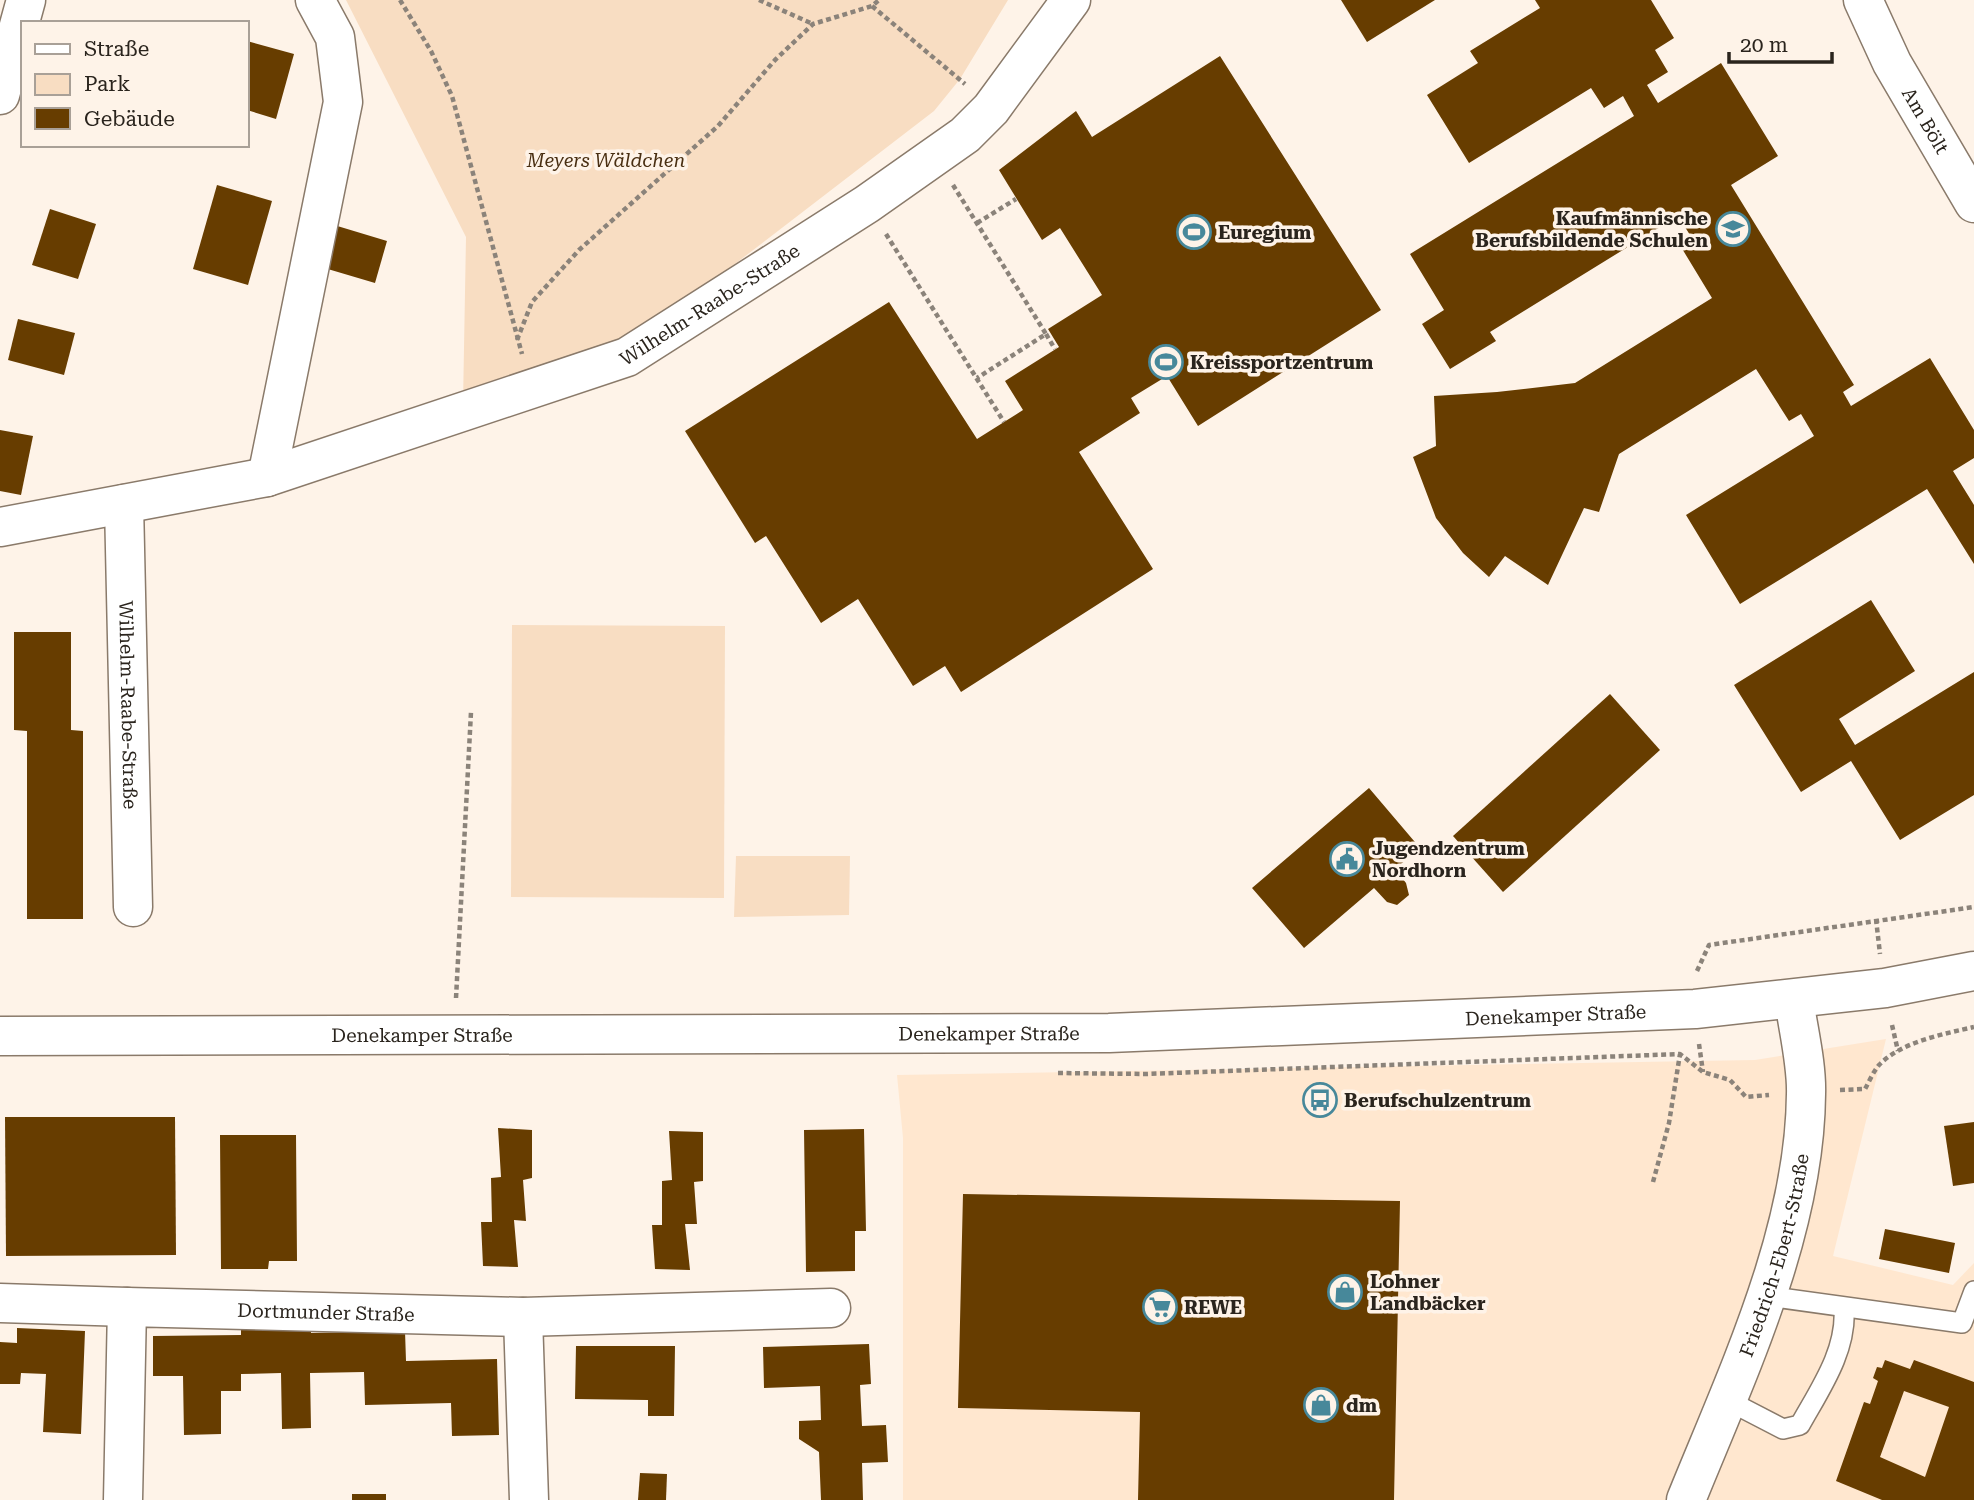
<svg xmlns="http://www.w3.org/2000/svg" width="1974" height="1500" font-family="'Roboto Serif',serif">
<style>
.built{fill:#ffe7cf}
.green{fill:#f8ddc2}
.building{fill:#673d00;fill-rule:evenodd}
.lines{fill:none;stroke-linecap:round;stroke-linejoin:round}
.service-casing{stroke:#8a7a6a;stroke-width:22}
.minor-casing{stroke:#8a7a6a;stroke-width:41}
.tertiary-casing{stroke:#8a7a6a;stroke-width:41}
.path{stroke:#8b837a;stroke-width:4.5;stroke-dasharray:5 3.5;stroke-linecap:butt}
.service{stroke:#fff;stroke-width:19}
.minor{stroke:#fff;stroke-width:38}
.tertiary{stroke:#fff;stroke-width:38}
.labels{text-anchor:middle;stroke-width:7;stroke-linejoin:round;paint-order:stroke}
.street-label{font-size:19px;fill:#2a241d;stroke:#fef3e8}
.park-label{font-size:19px;font-style:italic;fill:#492f12;stroke:#fef3e8}
.poi-label{font-size:19px;font-weight:bold;fill:#2a241d;stroke:#fef3e8;text-anchor:start}
</style>
<rect width="100%" height="100%" fill="#fef3e8"/>
<polygon class="built" points="1886,1039 1833,1256 1953,1285 1974,1263 1974,1500 903,1500 903,1138 897,1075 1755,1060"/>
<g class="green">
<polygon points="346,0 1008,0 960,79 934,111 623,350 463,404 466,237"/>
<polygon points="512,625 725,626 724,898 511,897"/>
<polygon points="736,856 850,856 849,915 734,917"/>
</g>
<g class="building">
<polygon points="1341,0 1435,0 1367,42"/>
<polygon points="1535,0 1651,0 1674,38 1655,50 1668,72 1647,85 1658,103 1721,63 1778,156 1731,185 1854,385 1843,392 1851,406 1930,358 1974,430 1974,458 1953,471 1974,505 1974,564 1927,489 1740,604 1686,515 1814,436 1801,414 1789,421 1756,369 1619,454 1599,512 1584,508 1548,585 1505,556 1489,577 1463,553 1436,518 1413,457 1436,446 1434,396 1497,392 1575,383 1712,298 1678,242 1690,235 1678,216 1490,332 1496,341 1450,369 1422,324 1444,310 1410,254 1634,116 1623,96 1604,108 1591,88 1469,163 1427,95 1478,63 1470,51 1540,8"/>
<polygon points="247,41 294,54 276,119 247,110"/>
<polygon points="1220,56 1381,310 1198,426 1167,376 1131,398 1140,413 1079,452 1153,569 961,692 945,666 913,686 858,599 821,623 766,536 755,543 685,431 889,302 977,439 1023,410 1005,381 1059,347 1048,329 1102,295 1060,228 1042,240 999,170 1076,111 1092,137"/>
<polygon points="217,185 272,201 248,285 193,269"/>
<polygon points="50,209 96,224 78,279 32,265"/>
<polygon points="334,225 387,241 375,283 321,267"/>
<polygon points="18,319 75,333 64,375 8,360"/>
<polygon points="0,430 33,436 21,495 0,491"/>
<polygon points="1871,600 1915,671 1839,719 1855,745 1974,672 1974,795 1900,840 1851,761 1801,792 1734,685"/>
<polygon points="14,632 71,632 71,730 83,731 83,919 27,919 27,731 14,730"/>
<polygon points="1610,694 1660,750 1503,892 1453,836"/>
<polygon points="1369,788 1420,848 1395,869 1406,883 1409,895 1397,905 1387,902 1374,888 1304,948 1252,888"/>
<polygon points="5,1117 175,1117 176,1255 6,1256"/>
<polygon points="1974,1122 1974,1183 1953,1186 1944,1126"/>
<polygon points="498,1128 532,1130 532,1178 523,1180 526,1221 514,1220 518,1267 483,1266 481,1222 492,1222 491,1178 501,1177"/>
<polygon points="864,1129 866,1231 855,1231 855,1271 806,1272 804,1130"/>
<polygon points="669,1131 703,1132 703,1181 694,1182 697,1224 685,1224 690,1270 655,1269 652,1225 662,1225 662,1181 672,1180"/>
<polygon points="220,1135 296,1135 297,1261 269,1261 268,1269 221,1269"/>
<polygon points="963,1194 1400,1201 1394,1500 1138,1500 1140,1412 958,1408"/>
<polygon points="1885,1229 1955,1243 1949,1273 1879,1259"/>
<polygon points="311,1326 311,1333 405,1331 406,1361 497,1359 499,1435 452,1436 451,1403 365,1405 364,1372 310,1373 311,1428 282,1429 281,1373 241,1374 241,1391 221,1391 221,1434 184,1435 183,1376 153,1376 153,1336 241,1335 241,1327"/>
<polygon points="17,1328 85,1331 81,1434 43,1432 46,1374 21,1373 20,1384 0,1384 0,1342 17,1343"/>
<polygon points="869,1344 871,1384 860,1385 862,1426 886,1425 888,1462 862,1463 863,1500 821,1500 819,1452 799,1439 799,1421 821,1420 820,1386 764,1388 763,1347"/>
<polygon points="576,1346 675,1346 674,1416 648,1416 648,1400 575,1399"/>
<path d="M1885,1360l25,9 4,-9 60,22v118h-92l-46,-19 28,-79 6,2 8,-23 -5,-3 4,-11 5,1zM1904,1391l45,16 -24,70 -45,-20z"/>
<polygon points="640,1473 667,1474 666,1500 638,1500"/>
<rect x="352" y="1494" width="34" height="6"/>
</g>
<g class="lines">
<g class="service-casing">
<g id="service">
<polyline points="1767,1296 1962,1323 1974,1291"/>
<path d="M1727,1400l56,29 17,-4c20,-36 47,-74 44,-117"/>
</g>
</g>
<g class="minor-casing">
<g id="minor">
<path id="s1" d="M1863,0l29,63 82,140"/>
<polyline points="0,95 26,0"/>
<polyline points="267,477 343,102 335,37 315,0"/>
<path id="s2" d="M124,504l9,403"/>
<path id="s3" d="M0,527l267,-50 360,-120 240,-153 98,-69 26,-26 80,-109"/>
<polyline points="0,1303 127,1307"/>
<polyline points="523,1317 529,1500"/>
<path id="s4" d="M123,1500l4,-193 396,10 308,-9"/>
</g>
</g>
<g class="tertiary-casing">
<g id="tertiary">
<path id="s5" d="M0,1036l1109,-3 586,-24 190,-21 89,-17"/>
<path id="s6" d="M1686,1500c51,-126 119,-268 120,-406 1,-30 -8,-65 -12,-95"/>
</g>
</g>
<g class="path">
<polyline points="400,0 431,51 452,96 522,354"/>
<polyline points="759,0 813,24"/>
<polyline points="872,6 965,84"/>
<polyline points="953,185 1046,334 977,378"/>
<polyline points="977,223 1016,199"/>
<polyline points="886,234 1004,422"/>
<polyline points="1046,334 1055,349"/>
<polyline points="517,340 532,302 579,250 718,126 775,60 813,24 872,6 879,0"/>
<polyline points="1876,919 1880,954"/>
<polyline points="1697,971 1709,945 1974,907"/>
<polyline points="456,998 471,712"/>
<polyline points="1892,1025 1898,1051"/>
<polyline points="1699,1044 1703,1072"/>
<polyline points="1058,1073 1146,1074 1680,1054 1703,1072 1730,1080 1746,1097 1769,1095"/>
<path d="M1840,1090l25,-1c4,-7 8,-17 14,-24 22,-23 64,-31 95,-38"/>
<polyline points="1653,1182 1669,1123 1680,1054"/>
</g>
<use href="#service" class="service"/>
<use href="#minor" class="minor"/>
<use href="#tertiary" class="tertiary"/>
</g>
<defs>
<g id="school-ring" transform="scale(1.75)"><circle r="9.5" fill="#fef3e8" stroke="#47889a" stroke-width="1.5"/><path d="M0-5L7-2L0 1L-7-2ZM-4 1L0 2.5L4 1V4Q0 6-4 4Z" fill="#47889a"/></g>
<g id="stadium-ring" transform="scale(1.75)"><circle r="9.5" fill="#fef3e8" stroke="#47889a" stroke-width="1.5"/><path d="M0-5a6.5 5 0 1 0 0 10a6.5 5 0 1 0 0-10ZM-3.5-1.8h7v3.6h-7Z" fill="#47889a"/></g>
<g id="civic-ring" transform="scale(1.75)"><circle r="9.5" fill="#fef3e8" stroke="#47889a" stroke-width="1.5"/><path d="M-.6-6.5H3V-4.5H.6V-3L4-1V1h2V6H-6V1h2V-1L-.6-3ZM-1.2 2.5V6h2.4V2.5Z" fill="#47889a"/></g>
<g id="bus-ring" transform="scale(1.75)"><circle r="9.5" fill="#fef3e8" stroke="#47889a" stroke-width="1.5"/><path d="M-5-6H5V4H4V6H2V4H-2V6H-4V4H-5ZM-3.5-4V0h7V-4ZM-3.5 1.2v1.5H-2V1.2ZM2 1.2v1.5H3.5V1.2Z" fill="#47889a"/></g>
<g id="shop-ring" transform="scale(1.75)"><circle r="9.5" fill="#fef3e8" stroke="#47889a" stroke-width="1.5"/><path d="M-5-2.5h2.3a2.7 3.5 0 0 1 5.4 0H5L5.5 6h-11ZM-1.5-2.5h3a1.5 2.3 0 0 0-3 0Z" fill="#47889a"/></g>
<g id="supermarket-ring" transform="scale(1.75)"><circle r="9.5" fill="#fef3e8" stroke="#47889a" stroke-width="1.5"/><path d="M-6-5.5h2.5l.6 2H6L4.5 2H-2.5L-4.4-4H-6ZM-1.5 3.2a1.3 1.3 0 1 0 .1 0ZM3 3.2a1.3 1.3 0 1 0 .1 0Z" fill="#47889a"/></g>
</defs>
<g fill-rule="evenodd">
<use href="#school-ring" x="1733" y="229"/>
<use href="#stadium-ring" x="1194" y="232"/>
<use href="#stadium-ring" x="1166" y="362"/>
<use href="#civic-ring" x="1347" y="859"/>
<use href="#bus-ring" x="1320" y="1100"/>
<use href="#shop-ring" x="1345" y="1292"/>
<use href="#supermarket-ring" x="1160" y="1307"/>
<use href="#shop-ring" x="1321" y="1405"/>
</g>
<g class="labels">
<g class="street-label">
<text dy="7" stroke="none"><textPath href="#s1" startOffset="136">Am Bölt</textPath></text>
<text dy="7" stroke="none"><textPath href="#s3" startOffset="749">Wilhelm-Raabe-Straße</textPath></text>
<text dy="7" stroke="none"><textPath href="#s2" startOffset="201">Wilhelm-Raabe-Straße</textPath></text>
<text dy="7" stroke="none"><textPath href="#s5" startOffset="1556">Denekamper Straße</textPath></text>
<text dy="7" stroke="none"><textPath href="#s5" startOffset="989">Denekamper Straße</textPath></text>
<text dy="7" stroke="none"><textPath href="#s5" startOffset="422">Denekamper Straße</textPath></text>
<text dy="7" stroke="none"><textPath href="#s6" startOffset="261">Friedrich-Ebert-Straße</textPath></text>
<text dy="7" stroke="none"><textPath href="#s4" startOffset="392">Dortmunder Straße</textPath></text>
</g>
<g class="park-label">
<text x="606" y="167">Meyers Wäldchen</text>
</g>
<g class="poi-label">
<text x="1708" y="225" text-anchor="end">Kaufmännische<tspan x="1708" dy="22">Berufsbildende Schulen</tspan></text>
<text x="1218" y="239">Euregium</text>
<text x="1190" y="369">Kreissportzentrum</text>
<text x="1372" y="855">Jugendzentrum<tspan x="1372" dy="22">Nordhorn</tspan></text>
<text x="1344" y="1107">Berufschulzentrum</text>
<text x="1370" y="1288">Lohner<tspan x="1370" dy="22">Landbäcker</tspan></text>
<text x="1184" y="1314">REWE</text>
<text x="1346" y="1412">dm</text>
</g>
</g>
<rect x="21" y="21" width="228" height="126" fill="#fef3e8" stroke="#a9a097" stroke-width="2"/>
<rect x="35" y="44" width="35" height="10" fill="#ffffff" stroke="#a9a097" stroke-width="2"/>
<text x="84" y="56" font-size="21" fill="#2a241d">Straße</text>
<rect x="35" y="74" width="35" height="21" fill="#f8ddc2" stroke="#a9a097" stroke-width="2"/>
<text x="84" y="91" font-size="21" fill="#2a241d">Park</text>
<rect x="35" y="108" width="35" height="21" fill="#673d00" stroke="#a9a097" stroke-width="2"/>
<text x="84" y="126" font-size="21" fill="#2a241d">Gebäude</text>
<path d="M1729 52v10h103v-10" fill="none" stroke="#2a241d" stroke-width="3.5"/>
<text x="1740" y="52" font-size="21" fill="#2a241d" stroke="#fef3e8" stroke-width="5" paint-order="stroke">20 m</text>
</svg>
